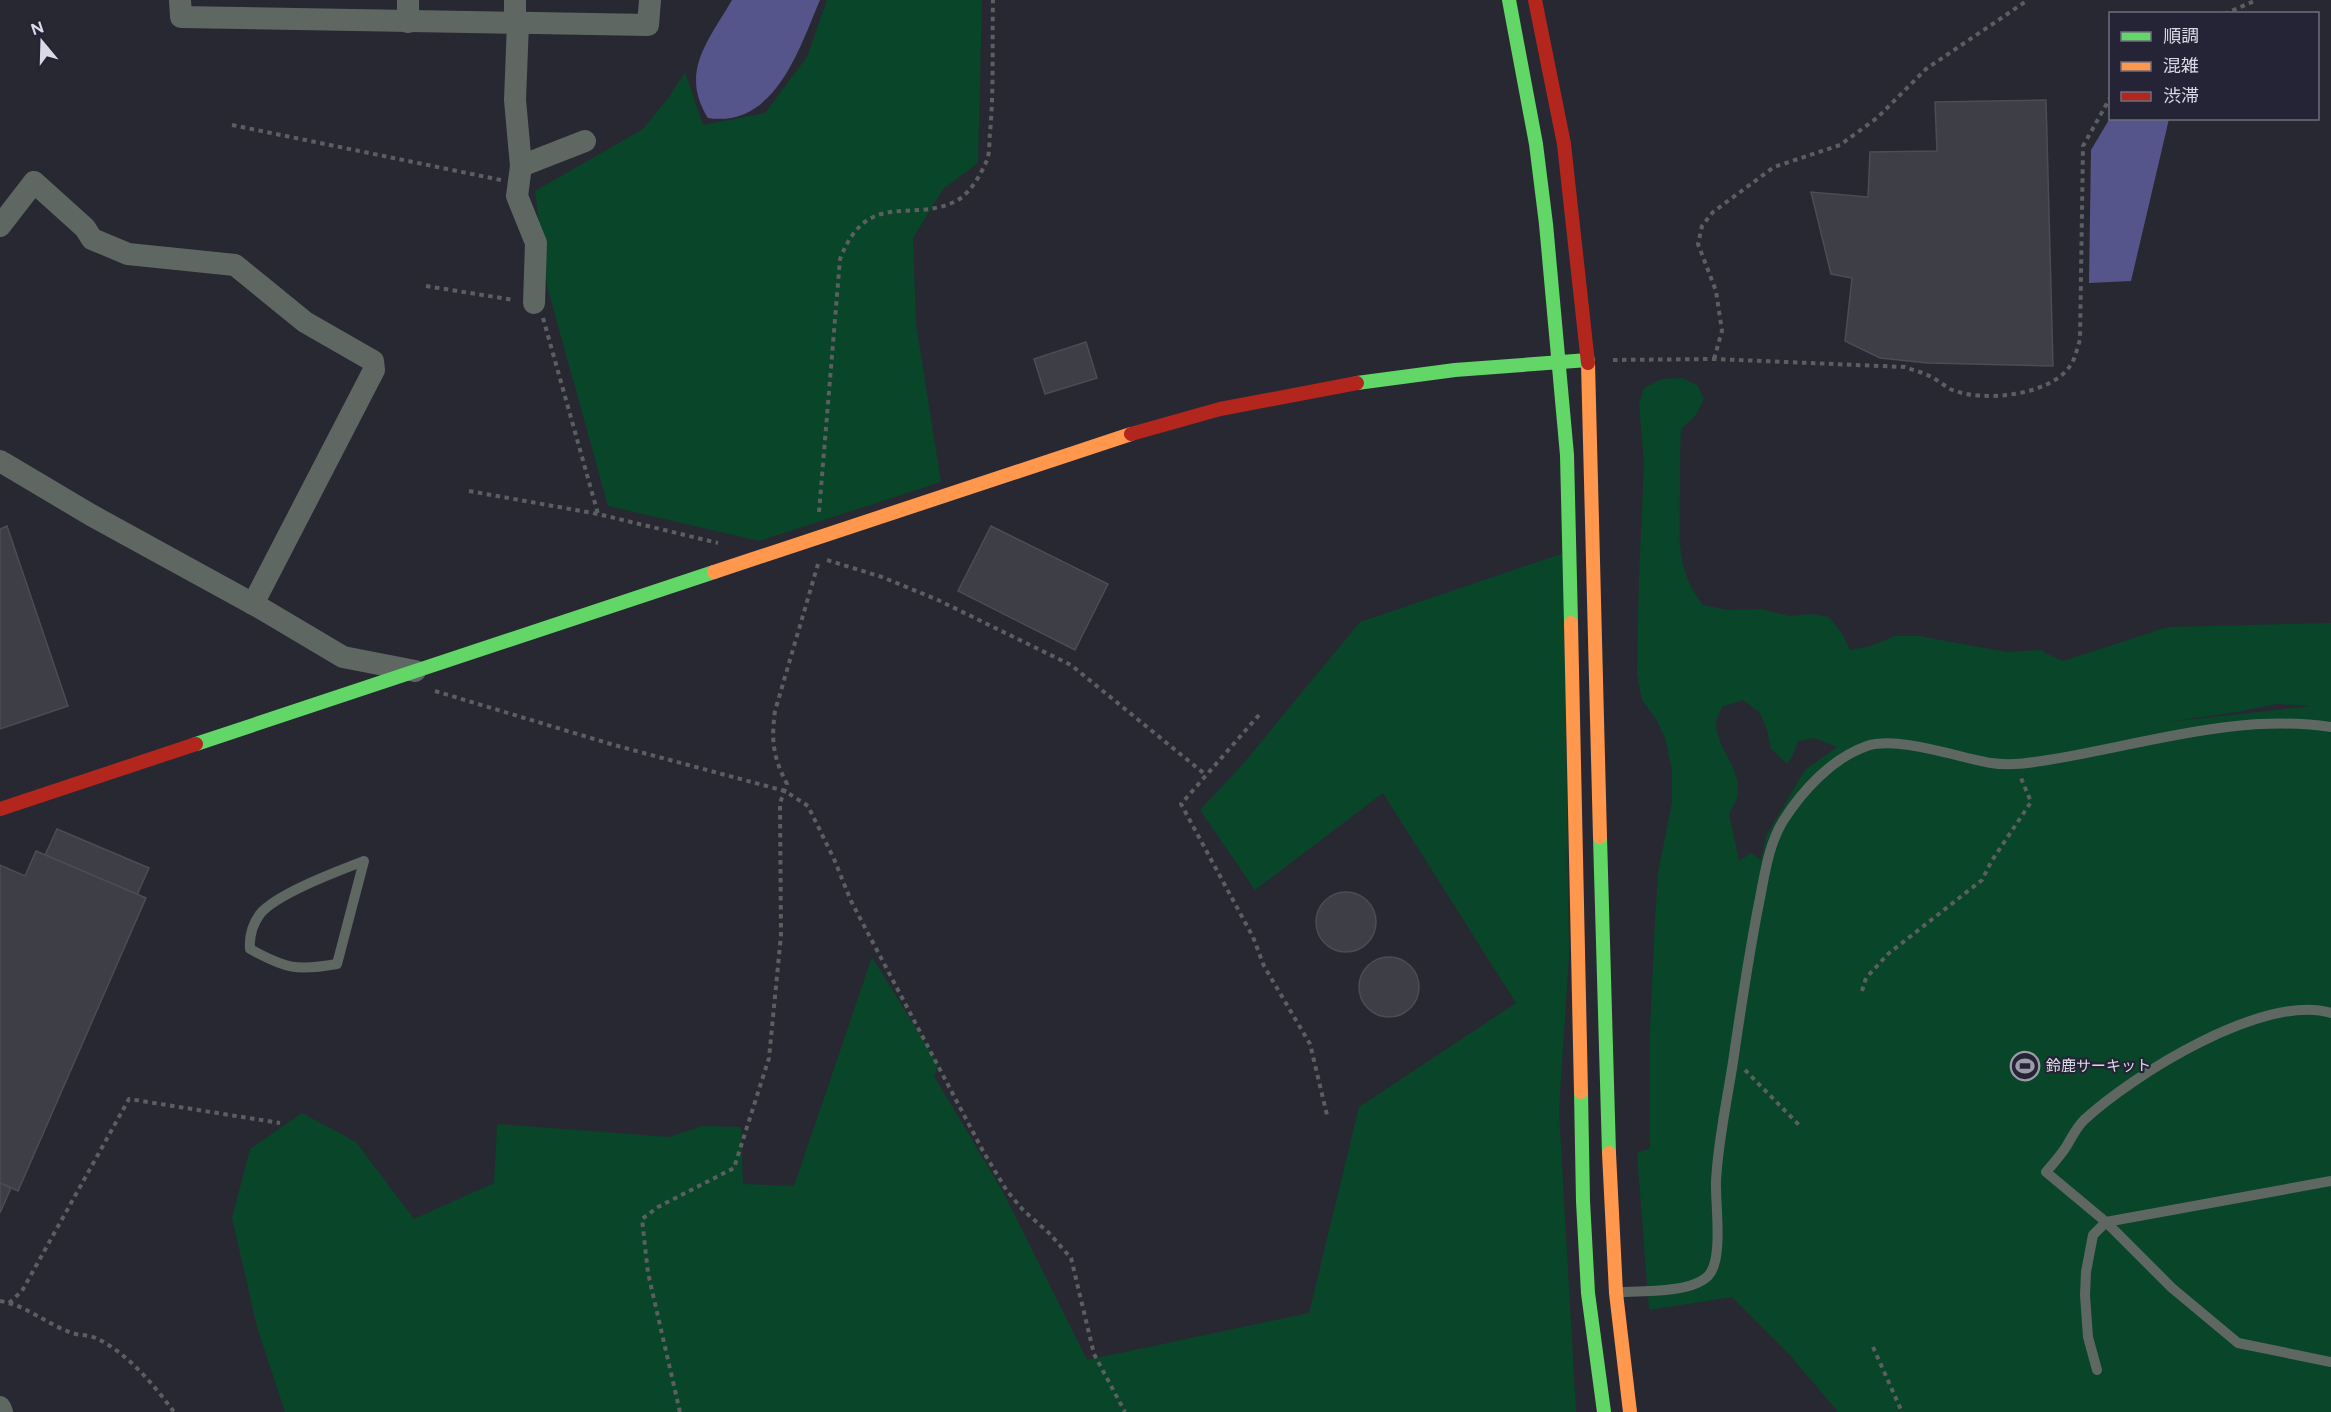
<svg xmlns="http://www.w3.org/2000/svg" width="2331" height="1412" font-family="Figtree,'Noto Sans JP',sans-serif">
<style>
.green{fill:#094529;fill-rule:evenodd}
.water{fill:#56558b}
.building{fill:#3e3e46;stroke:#4c4c55;stroke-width:1.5}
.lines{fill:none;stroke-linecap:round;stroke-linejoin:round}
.path{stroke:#5b5f61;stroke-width:4;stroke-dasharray:4.5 4.5;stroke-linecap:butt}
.lane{stroke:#5f6763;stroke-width:10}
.street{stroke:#5f6763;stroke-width:22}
.fast{stroke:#63d668;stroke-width:14}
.slow{stroke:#ff974d;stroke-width:14}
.jam{stroke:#b3261e;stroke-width:14}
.labels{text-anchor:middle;stroke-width:4.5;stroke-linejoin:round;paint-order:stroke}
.poi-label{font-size:15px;fill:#dadae7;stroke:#242436;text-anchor:start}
</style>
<rect width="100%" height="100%" fill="#282832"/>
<g class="green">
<polygon points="827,0 982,0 978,163 943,189 913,238 916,324 941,482 759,541 608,506 547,286 535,191 643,129 669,97 685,72 703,125 765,113 807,57"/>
<path d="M1682,378l15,7 7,14 -9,17 -14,13c-1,21 -1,41 -1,61 0,44 -6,78 23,115l25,5 33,-1 28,7 22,-2 18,3 12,15 9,18 21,-4 24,-10h24l88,16 32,-2 24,11 105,-34 163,-4v789h-493l-49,-58 -57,-57 -83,13 -12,-157 13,-5v-118l5,-111 3,-46 14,-71v-32l-7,-32 -9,-19 -14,-19 -5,-27 2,-96 5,-114 -5,-60 5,-15 18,-9zM1743,700l17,13 7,17 4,19 16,15 6,-9 5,-14 16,-3 23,9 -32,23 -39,66 -5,24 -10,-7 -12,8 -10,-47c2,-5 7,-11 8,-17 7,-25 -20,-48 -21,-72 0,-6 4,-12 6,-18zM2277,704l35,2 -145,16 70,-10z"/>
<polygon points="1564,553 1569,956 1559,1110 1576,1412 285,1412 257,1327 232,1218 250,1149 302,1113 356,1142 414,1219 494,1183 497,1124 669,1137 703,1126 741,1127 743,1184 794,1186 872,957 938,1064 934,1076 1003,1192 1087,1360 1309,1313 1359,1107 1516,1003 1383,793 1255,890 1200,810 1242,765 1360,622"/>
</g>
<g class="water">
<path d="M732,0h88c-21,49 -45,128 -112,118 -29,-46 1,-78 24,-118z"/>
<polygon points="2110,118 2169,119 2131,281 2089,283 2091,150"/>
</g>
<g class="building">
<polygon points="2046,100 2053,366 1928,363 1880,358 1845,341 1852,278 1831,274 1811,192 1868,197 1870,152 1937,151 1935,102"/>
<polygon points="1086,342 1097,378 1045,394 1034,359"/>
<polygon points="7,526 68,706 0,729 0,529"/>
<polygon points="991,526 1108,584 1075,650 958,591"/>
<polygon points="57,829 149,868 137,895 45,855"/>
<polygon points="36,851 146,898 18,1191 0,1183 0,865 25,876"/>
<circle cx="1346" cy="922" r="30"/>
<circle cx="1389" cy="987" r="30"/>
<polygon points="0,1183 11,1188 0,1213"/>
</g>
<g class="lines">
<g class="path">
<polyline points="2224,14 2257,0"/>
<polyline points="232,125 501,180"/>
<polyline points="426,286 514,300"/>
<polyline points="543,318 598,514"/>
<polyline points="1714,359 1722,331 1716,291 1698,244 1702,226 1713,212 1774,167 1840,145 1877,118 1926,69 2028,0"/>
<path d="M1613,360l101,-1 191,8c10,4 21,6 30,12 5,3 10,7 15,10 31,14 100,7 120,-23 5,-6 7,-18 10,-26l3,-194 27,-48"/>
<polyline points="469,491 598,514 718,543"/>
<path d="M819,512l21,-253c28,-72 71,-34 118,-59 13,-8 23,-26 29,-40 3,-8 2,-19 3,-27 4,-44 2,-89 3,-133"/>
<polyline points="827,560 882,577 938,600 1071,665 1206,775"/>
<polyline points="435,691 614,745 785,791 808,806 834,859 851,901 983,1151 1007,1191 1023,1210 1049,1233 1071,1258 1094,1354 1125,1412"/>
<polyline points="1259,715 1181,804 1253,937 1264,966 1310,1044 1327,1115"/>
<polyline points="1862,991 1866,978 1888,954 1982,880 1991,862 2031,802 2021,778"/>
<polyline points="1745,1070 1800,1126"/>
<path d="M0,1301c25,4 44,21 67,30 9,5 21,3 31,8 30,15 56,46 76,73"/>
<polyline points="9,1303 22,1291 129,1099 280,1123"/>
<polyline points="1873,1347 1902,1412"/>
<path d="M680,1412l-32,-139 -6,-54 16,-12 76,-39 35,-110 12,-123 -1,-132 7,-19c-14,-27 -16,-43 -12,-73l43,-147"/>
</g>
<g class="lane">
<path d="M364,861l-27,103c-40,7 -51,5 -87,-15 -1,-13 2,-24 10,-35 16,-20 78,-43 104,-53z"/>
<path d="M2331,1013c-66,-21 -200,63 -247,107 -8,8 -12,17 -18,27 -6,9 -13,17 -20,25l60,50 66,66 66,55 93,19"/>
<path d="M1619,1292c23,-1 72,1 89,-16 16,-16 7,-73 8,-95 2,-40 11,-80 17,-119 8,-55 16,-110 27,-164 5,-26 9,-54 23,-77 19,-30 49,-63 84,-75 32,-10 89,11 124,17 19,3 38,0 57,-3 94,-15 187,-47 283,-33"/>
<polyline points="2097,1370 2088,1337 2085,1295 2086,1272 2093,1235 2106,1222 2331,1181"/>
</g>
<g class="street">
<polyline points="180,0 181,17 648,25 650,0"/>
<polyline points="408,22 408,0"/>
<polyline points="515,23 515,0"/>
<polyline points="518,23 515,100 521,166 517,196 536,243 534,303"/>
<polyline points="521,166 585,141"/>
<polyline points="0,226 34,182 85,228 92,239 128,254 235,265 305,322 373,361 374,370 253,604"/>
<polyline points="0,461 91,515 257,606 343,657 415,671"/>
<polyline points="0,1407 2,1412"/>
</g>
<g class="fast">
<polyline points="1509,0 1536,144 1546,224 1567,455 1571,623"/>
<polyline points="1357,383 1455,370 1588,360"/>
<polyline points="196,744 714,572"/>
<polyline points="1600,837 1609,1153"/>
<polyline points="1581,1092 1583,1201 1588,1293 1604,1412"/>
</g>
<g class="slow">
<polyline points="1588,363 1600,837"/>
<polyline points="714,572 1131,434"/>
<polyline points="1571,623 1581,1092"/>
<polyline points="1609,1153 1616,1293 1630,1412"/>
</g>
<g class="jam">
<polyline points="1535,0 1564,144 1588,363"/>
<polyline points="1131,434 1220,409 1357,383"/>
<polyline points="0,809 196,744"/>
</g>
</g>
<defs>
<g id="stadium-ring" transform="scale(1.5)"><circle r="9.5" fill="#242436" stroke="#9c9ca8" stroke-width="1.5"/><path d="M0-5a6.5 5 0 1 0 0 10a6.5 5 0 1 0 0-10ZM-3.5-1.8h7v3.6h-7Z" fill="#9c9ca8"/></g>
</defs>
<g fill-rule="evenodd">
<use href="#stadium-ring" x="2025" y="1066"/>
</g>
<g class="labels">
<g class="poi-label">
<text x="2046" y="1071">鈴鹿サーキット</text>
</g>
</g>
<rect x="2109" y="12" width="210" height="108" fill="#242436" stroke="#6d6d7d" stroke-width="1.5"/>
<rect x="2121" y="32" width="30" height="9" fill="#63d668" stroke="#6d6d7d" stroke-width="1.5"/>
<text x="2163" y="42" font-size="18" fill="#dadae7">順調</text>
<rect x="2121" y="62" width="30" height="9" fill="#ff974d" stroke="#6d6d7d" stroke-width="1.5"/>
<text x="2163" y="72" font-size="18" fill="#dadae7">混雑</text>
<rect x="2121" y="92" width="30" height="9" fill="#b3261e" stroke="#6d6d7d" stroke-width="1.5"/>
<text x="2163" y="102" font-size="18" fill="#dadae7">渋滞</text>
<g transform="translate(42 42) rotate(341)" stroke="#242436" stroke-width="4.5" paint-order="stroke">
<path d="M0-4.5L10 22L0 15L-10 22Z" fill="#dadae7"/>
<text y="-9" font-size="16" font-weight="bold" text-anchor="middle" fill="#dadae7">N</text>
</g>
</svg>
